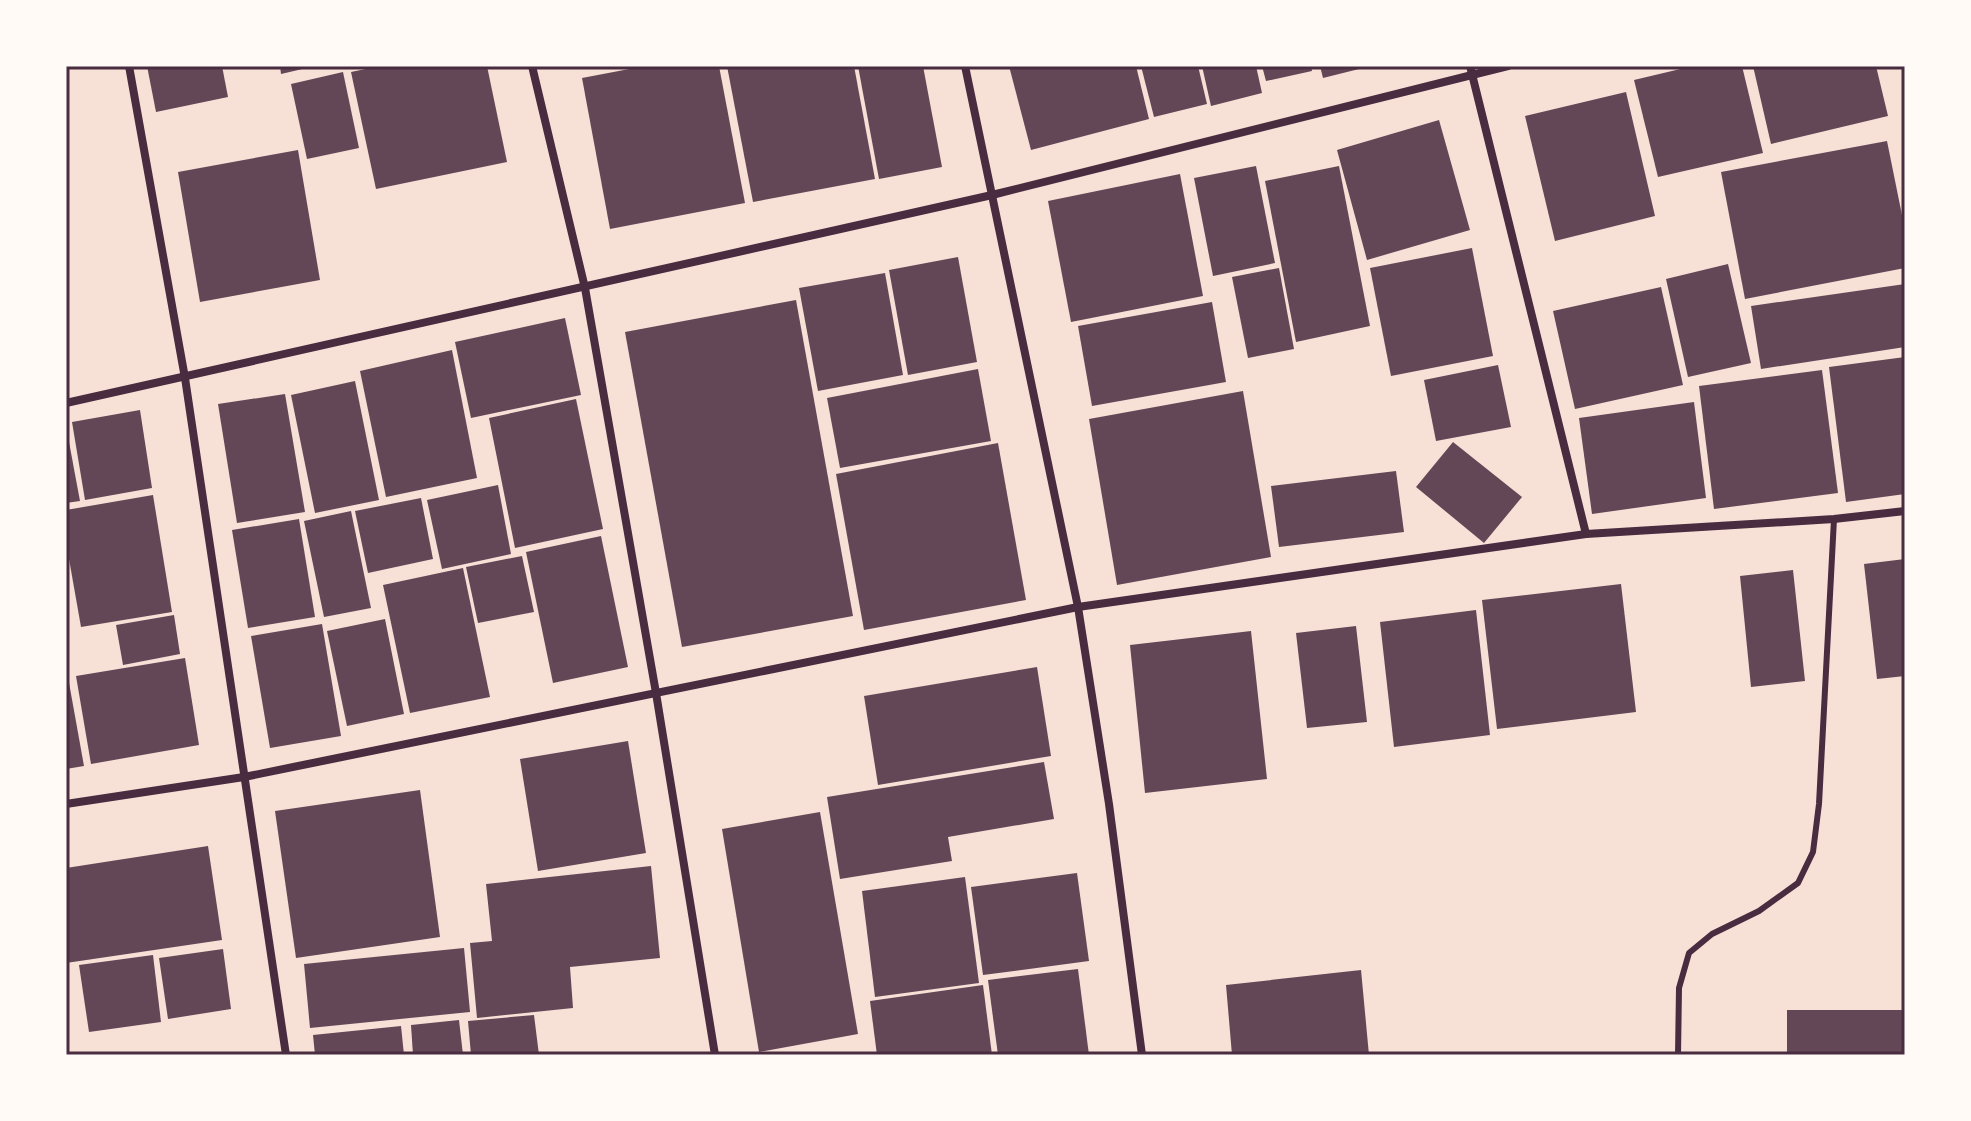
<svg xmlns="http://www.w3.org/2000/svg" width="1971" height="1121" font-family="'Golos Text',sans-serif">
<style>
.building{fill:#644757}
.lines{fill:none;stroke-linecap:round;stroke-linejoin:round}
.service{stroke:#4a2c40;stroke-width:6}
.minor{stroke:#4a2c40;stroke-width:8}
.neatline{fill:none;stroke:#4a2c40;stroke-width:3}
</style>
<rect width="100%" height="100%" fill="#f7e1d7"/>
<g class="building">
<polygon points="147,66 222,66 228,97 156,112"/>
<polygon points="280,66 311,66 311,67 281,74"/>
<polygon points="380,66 487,66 507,162 376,189 351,72"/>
<polygon points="645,66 719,66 745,203 610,229 582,78"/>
<polygon points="727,66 854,66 875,179 753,202"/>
<polygon points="858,66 923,66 942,167 879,179"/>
<polygon points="1009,66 1136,66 1149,119 1031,150"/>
<polygon points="1141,66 1198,66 1207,104 1154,117"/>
<polygon points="1202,66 1256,66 1262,93 1211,106"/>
<polygon points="1262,66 1311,66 1312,71 1266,81"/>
<polygon points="1320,66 1367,66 1367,67 1323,78"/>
<polygon points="1693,66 1742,66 1763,153 1658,177 1634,80"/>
<polygon points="1753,66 1876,66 1888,116 1771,144"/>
<polygon points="343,72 359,148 307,159 291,84"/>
<polygon points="1626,92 1655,216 1555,241 1525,116"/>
<polygon points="1439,120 1470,230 1367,260 1337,150"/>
<polygon points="1887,141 1905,230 1905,268 1745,299 1721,172"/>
<polygon points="298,150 320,280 200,302 178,172"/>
<polygon points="1256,166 1275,263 1213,276 1194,178"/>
<polygon points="1339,166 1370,326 1296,342 1265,181"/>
<polygon points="1180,174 1203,296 1071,322 1048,201"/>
<polygon points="1472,248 1493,356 1391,376 1370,268"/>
<polygon points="958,257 977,362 908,375 889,270"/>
<polygon points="1728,264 1751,363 1688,377 1666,279"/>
<polygon points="1279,268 1294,349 1248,358 1232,277"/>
<polygon points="885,273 903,375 818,391 799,288"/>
<polygon points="1905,284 1905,347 1761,369 1751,306"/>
<polygon points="1661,287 1683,385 1575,409 1553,311"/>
<polygon points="796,300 853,616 682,647 625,332"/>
<polygon points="1212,302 1226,382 1092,406 1078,326"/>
<polygon points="565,318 581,395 471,418 455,342"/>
<polygon points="452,350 477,478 386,497 360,371"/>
<polygon points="1905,357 1905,494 1846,502 1829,367"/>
<polygon points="1498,365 1511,427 1436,441 1424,380"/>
<polygon points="978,369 991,441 840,468 827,398"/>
<polygon points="1822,370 1838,493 1714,509 1699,386"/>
<polygon points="355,381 379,500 315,513 291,395"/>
<polygon points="1243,391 1271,557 1117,585 1089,419"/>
<polygon points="285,394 305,512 237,523 218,404"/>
<polygon points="576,399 603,529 515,548 489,418"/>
<polygon points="1694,402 1706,498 1592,514 1579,418"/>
<polygon points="140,410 152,488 85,500 72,422"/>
<polygon points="66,426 80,501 66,503"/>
<polygon points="1453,442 1522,497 1484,543 1416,487"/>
<polygon points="998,443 1026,600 864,630 836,474"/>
<polygon points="1396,471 1404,532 1279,547 1271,486"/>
<polygon points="498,485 511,554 442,569 427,500"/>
<polygon points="153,495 172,612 81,627 66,542 66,510"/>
<polygon points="421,498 433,559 368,573 355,511"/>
<polygon points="351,511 371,608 324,617 304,521"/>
<polygon points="299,519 315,617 248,628 232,530"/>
<polygon points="601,536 628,667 553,683 526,552"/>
<polygon points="522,556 534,612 478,623 466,567"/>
<polygon points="1905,559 1905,676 1877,679 1864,564"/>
<polygon points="463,568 490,697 410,713 383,585"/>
<polygon points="1793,570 1805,681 1751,687 1740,576"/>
<polygon points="1621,584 1636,712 1497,729 1482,600"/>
<polygon points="1476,610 1490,735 1394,747 1380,622"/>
<polygon points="174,615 180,654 123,665 116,625"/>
<polygon points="385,619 404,714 347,726 327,631"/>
<polygon points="322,624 341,736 270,748 251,636"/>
<polygon points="1356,626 1367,722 1307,728 1296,633"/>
<polygon points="1251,631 1267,779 1145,793 1130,645"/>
<polygon points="185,658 199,745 91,764 76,676"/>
<polygon points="66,666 84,766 66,769"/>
<polygon points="1037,667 1051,756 878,785 864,696"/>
<polygon points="628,741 646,853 538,871 520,759"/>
<polygon points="1044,762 1054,819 948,837 952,861 840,879 827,797"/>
<polygon points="420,790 440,937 296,958 275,811"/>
<polygon points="820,812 858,1034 759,1052 722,829"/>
<polygon points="208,846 222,940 66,963 66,868"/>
<polygon points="651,866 660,958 570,967 573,1008 477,1018 470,943 492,941 486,884"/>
<polygon points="1077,873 1089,961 983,975 971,887"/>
<polygon points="965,877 979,983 875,997 862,891"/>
<polygon points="464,948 470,1012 310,1028 304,964"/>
<polygon points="223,949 231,1009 168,1019 159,958"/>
<polygon points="153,955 161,1022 89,1032 79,965"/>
<polygon points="1078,969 1089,1055 998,1055 988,980"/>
<polygon points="1361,970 1369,1055 1232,1055 1226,985"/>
<polygon points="983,985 992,1055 877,1055 870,1001"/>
<rect x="1787" y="1010" width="118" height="45"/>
<polygon points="534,1015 539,1055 471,1055 468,1021"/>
<polygon points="459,1020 463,1055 413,1055 411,1025"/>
<polygon points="401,1026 404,1055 315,1055 313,1035"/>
</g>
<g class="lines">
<polyline class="service" points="1678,1055 1679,988 1689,953 1712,934 1759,911 1798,883 1813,852 1819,804 1834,519"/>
<g class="minor">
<polyline points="129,66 185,378 286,1055"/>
<polyline points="532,66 585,288 656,693 715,1055"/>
<polyline points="965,66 1078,607 1109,804 1142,1055"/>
<polyline points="1470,66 1586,534"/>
<polyline points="66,403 992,195 1508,66"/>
<polyline points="66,804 244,777 1078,607 1586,534 1834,519 1905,511"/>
</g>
</g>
<rect width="1971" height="1121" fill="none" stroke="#fffaf5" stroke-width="136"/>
<rect x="68" y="68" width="1835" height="985" class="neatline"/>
</svg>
